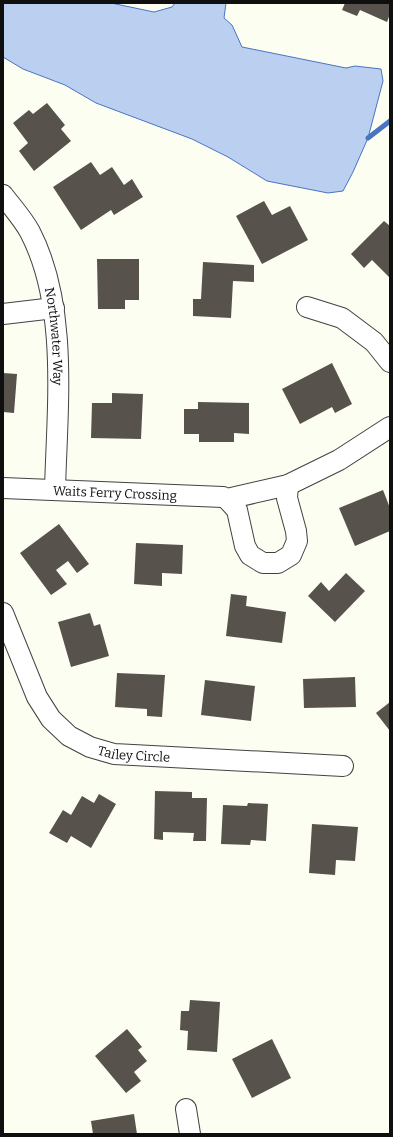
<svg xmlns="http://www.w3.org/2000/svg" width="393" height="1137" font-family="Bitter,serif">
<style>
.water{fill:#bbd0f1;stroke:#4874c1}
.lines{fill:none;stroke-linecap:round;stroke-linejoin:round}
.stream{stroke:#4874c1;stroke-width:5}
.building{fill:#57534c}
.minor-casing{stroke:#424242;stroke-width:22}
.minor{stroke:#fff;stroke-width:20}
.labels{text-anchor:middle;stroke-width:4;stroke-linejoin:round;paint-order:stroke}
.street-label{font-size:13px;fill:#0f0f0f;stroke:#fff}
</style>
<rect width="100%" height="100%" fill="#fdfef2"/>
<polygon class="water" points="3,3 111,3 154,12 172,7 175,3 226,3 224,18 232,25 242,47 346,68 355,66 381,69 383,81 368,138 353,172 343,191 328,193 267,181 228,157 192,139 96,103 65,85 23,69 3,57"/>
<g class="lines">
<polyline class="stream" points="368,138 390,121"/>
</g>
<g class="building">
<polygon points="345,3 390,3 390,14 387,22 360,10 357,16 342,10"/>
<polygon points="47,103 65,125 61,129 71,141 34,171 19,151 28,143 13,123 29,110 33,114"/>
<polygon points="91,162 100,175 112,167 124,185 132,179 143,197 114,215 111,210 81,230 53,187"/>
<polygon points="264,201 272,215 290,206 308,240 262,264 236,216"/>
<polygon points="384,221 390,226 390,278 372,260 364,268 351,254"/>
<polygon points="97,259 139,259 139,300 125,300 125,309 98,309"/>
<polygon points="203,262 254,265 254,282 233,281 231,318 193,316 193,299 201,299"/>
<polygon points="332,363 352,404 335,413 332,407 300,424 282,389"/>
<polygon points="3,373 17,374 14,413 3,412"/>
<polygon points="112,393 143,394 141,439 91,438 92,403 112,403"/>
<polygon points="198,402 249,403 249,434 234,433 234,442 199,442 199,434 184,434 184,409 198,409"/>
<polygon points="383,490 390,508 390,531 355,546 339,508"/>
<polygon points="59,524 89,564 77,573 68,561 56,570 67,584 51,595 20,553"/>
<polygon points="136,543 183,545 182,574 162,573 162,586 134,584"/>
<polygon points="346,573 365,591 335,622 308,596 321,582 329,591"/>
<polygon points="231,594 247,596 246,606 286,612 282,643 226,636"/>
<polygon points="90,613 94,626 100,624 109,656 71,667 58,622"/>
<polygon points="117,673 165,675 162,717 147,716 147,709 115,707"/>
<polygon points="355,677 356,707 304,708 303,679"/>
<polygon points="205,680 255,686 251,721 201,715"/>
<polygon points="390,702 390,731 376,713"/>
<polygon points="155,791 192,792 192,798 207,798 206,841 193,841 194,833 163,832 163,840 154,839"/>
<polygon points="99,794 116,804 91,848 71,836 67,843 49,833 63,810 71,815 82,796 94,803"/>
<polygon points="248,803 268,804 266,841 251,840 250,845 221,844 223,805 247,806"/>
<polygon points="312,824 358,827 355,861 336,860 335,875 309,873"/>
<polygon points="190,1000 220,1002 217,1052 187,1050 188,1031 180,1030 181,1011 189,1011"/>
<polygon points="127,1029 142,1047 138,1050 147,1061 134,1072 141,1081 126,1093 95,1056"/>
<polygon points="272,1039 291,1078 252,1098 232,1059"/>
<polygon points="134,1114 137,1134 93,1134 91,1121"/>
</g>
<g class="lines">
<g class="minor-casing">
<g id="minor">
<path id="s1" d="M3,195c9,12 20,24 27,37 39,75 27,176 25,258"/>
<polyline points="307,307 342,318 374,342 390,362"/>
<polyline points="3,314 54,308"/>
<path id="s2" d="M3,488l220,9 4,2 61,-14 51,-25 51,-33"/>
<polyline points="227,499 237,510 245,546 250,555 263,563 278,563 291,555 297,541 296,531 287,498 288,485"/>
<path id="s3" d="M3,613l34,84 14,22 18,17 21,11 24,7 229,12"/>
<polyline points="186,1109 190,1134"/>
</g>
</g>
<use href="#minor" class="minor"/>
</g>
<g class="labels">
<g class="street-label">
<text dy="5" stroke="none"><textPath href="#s1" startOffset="154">Northwater Way</textPath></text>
<text dy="5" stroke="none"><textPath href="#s2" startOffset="112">Waits Ferry Crossing</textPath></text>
<text dy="5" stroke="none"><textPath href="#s3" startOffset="210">Tailey Circle</textPath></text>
</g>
</g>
<rect width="393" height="1137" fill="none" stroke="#0f0f0f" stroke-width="8"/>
</svg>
